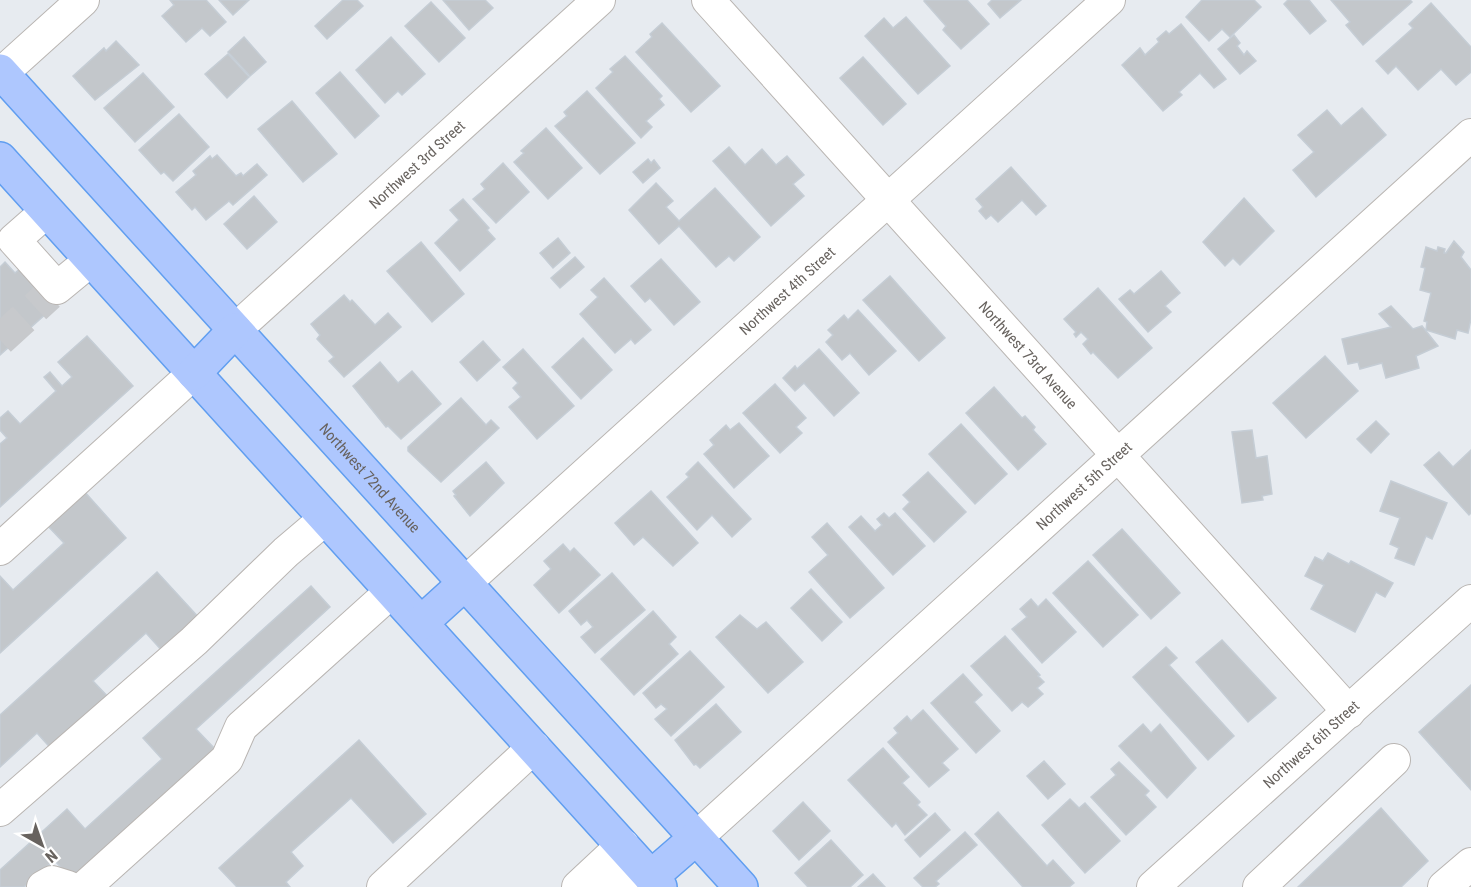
<svg xmlns="http://www.w3.org/2000/svg" width="1471" height="887" font-family="'Roboto Condensed',sans-serif">
<style>
.building{fill:#c3c7cb;stroke:#c5cdd5;stroke-width:1.5}
.lines{fill:none;stroke-linecap:round;stroke-linejoin:round}
.minor-tunnel{stroke:#c7c9cc;stroke-width:32;stroke-dasharray:32 16;stroke-linecap:butt}
.minor-casing{stroke:#b9b5b2;stroke-width:34}
.major-casing{stroke:#609ef0;stroke-width:36}
.minor{stroke:#fff;stroke-width:32}
.major{stroke:#aec7fe;stroke-width:33}
.labels{text-anchor:middle;stroke-width:4.5;stroke-linejoin:round;paint-order:stroke}
.street-label{font-size:15px;fill:#67625e;stroke:#fff}
</style>
<rect width="100%" height="100%" fill="#e7ebf0"/>
<g class="building">
<polygon points="170,0 206,0 226,22 210,36 202,28 186,42 162,16 174,5"/>
<polygon points="219,0 249,0 233,15"/>
<polygon points="343,0 357,0 363,6 327,39 315,26"/>
<polygon points="443,0 485,0 493,8 469,30"/>
<polygon points="925,0 967,0 989,24 961,49 943,30 946,26 924,1"/>
<polygon points="992,0 1021,0 1000,18 988,4"/>
<polygon points="1202,0 1254,0 1261,7 1230,37 1222,29 1209,41 1186,17"/>
<polygon points="1288,0 1309,0 1326,21 1310,34 1284,4"/>
<polygon points="1331,0 1410,0 1412,2 1363,45 1346,25 1350,22"/>
<polygon points="431,2 465,38 439,62 405,26"/>
<polygon points="1431,3 1471,47 1471,72 1456,85 1441,69 1418,90 1396,66 1388,74 1376,61 1413,28 1409,24"/>
<polygon points="906,17 950,66 918,94 865,36 884,18 893,28"/>
<polygon points="662,23 720,86 691,112 636,52 652,37 650,34"/>
<polygon points="1181,24 1226,79 1214,88 1200,73 1179,92 1182,95 1163,111 1122,65 1140,48 1145,55 1159,42 1157,39 1166,31 1169,34"/>
<polygon points="1234,35 1240,43 1237,46 1244,55 1247,51 1256,61 1240,74 1218,49"/>
<polygon points="244,37 266,62 250,76 228,52"/>
<polygon points="391,37 425,74 402,95 398,91 385,103 356,70"/>
<polygon points="116,41 139,65 95,100 73,76 104,48 106,51"/>
<polygon points="228,54 249,77 227,98 205,74"/>
<polygon points="625,56 662,96 659,99 664,105 646,121 652,127 641,138 596,88 613,72 610,69"/>
<polygon points="863,57 906,104 883,125 840,78"/>
<polygon points="340,72 379,116 355,138 316,93"/>
<polygon points="143,73 174,107 135,142 104,108"/>
<polygon points="587,91 635,143 600,174 555,126 567,116 564,112"/>
<polygon points="292,101 337,154 303,182 258,129"/>
<polygon points="1362,108 1386,135 1316,197 1293,170 1314,152 1298,135 1327,110 1341,126"/>
<polygon points="179,114 209,147 173,181 164,172 161,174 139,150"/>
<polygon points="546,128 582,168 548,199 514,162 524,153 521,151"/>
<polygon points="729,147 745,165 762,149 776,165 787,156 804,175 793,184 804,196 771,226 713,161"/>
<polygon points="217,155 236,176 241,173 243,176 257,164 267,175 233,205 229,201 206,220 195,207 192,210 176,192 196,175 193,171 210,156 212,159"/>
<polygon points="648,159 651,163 654,160 660,168 643,183 633,172"/>
<polygon points="503,163 529,192 496,223 473,199 485,189 481,184"/>
<polygon points="1011,167 1046,206 1036,215 1022,200 998,222 991,215 986,219 979,211 983,207 976,199"/>
<polygon points="656,183 673,201 666,207 679,221 715,188 760,237 734,261 729,256 716,267 679,226 659,244 629,210"/>
<polygon points="254,196 277,222 247,249 224,224"/>
<polygon points="1244,198 1274,231 1240,265 1233,258 1225,266 1203,242"/>
<polygon points="463,199 489,228 487,230 495,239 460,271 435,243 459,220 450,210"/>
<polygon points="558,238 570,253 553,268 540,253"/>
<polygon points="1454,241 1464,252 1461,257 1471,270 1471,319 1468,333 1457,330 1455,339 1426,330 1427,322 1424,321 1431,293 1420,290 1425,268 1421,267 1426,247 1437,251 1438,247 1445,249 1444,253 1446,253"/>
<polygon points="421,242 464,294 432,322 387,271"/>
<polygon points="575,257 584,267 560,288 551,278"/>
<polygon points="661,259 700,302 674,325 650,298 645,302 631,286"/>
<polygon points="5,262 15,273 23,266 57,304 0,355 0,267"/>
<polygon points="1161,271 1180,293 1165,306 1171,312 1148,332 1119,299 1130,290 1134,294"/>
<polygon points="890,276 945,338 919,361 863,300"/>
<polygon points="604,278 651,330 635,344 631,339 615,353 580,314 598,297 591,290"/>
<polygon points="1098,288 1152,348 1118,378 1093,352 1091,354 1083,344 1088,339 1081,332 1076,337 1074,334 1076,332 1064,319"/>
<polygon points="344,295 350,302 352,300 375,325 388,313 401,327 344,377 329,361 334,357 317,339 320,335 311,324"/>
<polygon points="1391,306 1413,329 1422,326 1438,346 1416,356 1419,368 1386,378 1382,363 1360,369 1358,362 1348,364 1342,339 1391,327 1379,314"/>
<polygon points="858,310 896,351 869,375 850,353 842,360 826,342 833,335 828,330 844,315 848,320"/>
<polygon points="87,336 133,386 0,507 0,444 7,438 0,430 0,418 8,411 20,424 56,391 44,377 50,372 62,386 72,377 58,362"/>
<polygon points="583,338 612,370 581,399 552,367"/>
<polygon points="483,341 500,360 477,381 460,362"/>
<polygon points="523,349 574,406 537,439 509,407 521,397 513,388 518,383 503,367"/>
<polygon points="819,349 859,393 834,416 804,383 795,391 783,378 795,366 797,369"/>
<polygon points="1325,356 1358,391 1306,438 1273,403"/>
<polygon points="380,362 398,383 412,371 441,404 401,439 388,426 386,427 353,386"/>
<polygon points="775,384 806,418 796,427 802,433 780,453 743,413"/>
<polygon points="994,387 1022,418 1025,416 1035,427 1033,430 1046,444 1018,470 966,413"/>
<polygon points="461,398 486,425 491,420 499,428 441,482 408,451 408,447"/>
<polygon points="1376,421 1389,434 1371,453 1357,439"/>
<polygon points="739,423 769,456 734,488 704,454 714,445 710,440 726,425 730,430"/>
<polygon points="961,424 1007,474 975,504 929,454"/>
<polygon points="1252,430 1256,458 1267,456 1272,494 1262,496 1263,500 1242,503 1232,432"/>
<polygon points="1471,450 1471,513 1469,515 1424,465 1439,452 1453,467"/>
<polygon points="486,462 504,483 470,516 454,496 456,495 453,491"/>
<polygon points="698,462 751,519 732,537 712,515 697,530 667,497 689,477 686,474"/>
<polygon points="928,472 966,512 934,542 903,509 910,502 903,495"/>
<polygon points="1391,481 1447,503 1432,539 1426,536 1414,565 1395,558 1399,548 1390,544 1400,518 1380,511"/>
<polygon points="83,490 126,538 0,653 0,576 13,590 64,543 46,524"/>
<polygon points="651,491 698,543 673,566 643,537 634,545 615,523"/>
<polygon points="884,513 889,518 895,513 925,546 893,575 849,527 861,516 875,531 882,525 877,519"/>
<polygon points="827,523 884,588 850,618 809,572 828,555 812,537"/>
<polygon points="1122,529 1180,593 1151,619 1093,555"/>
<polygon points="563,544 570,552 574,548 600,575 559,613 534,585 551,569 544,561"/>
<polygon points="1328,553 1349,564 1351,561 1393,583 1385,597 1376,592 1355,632 1311,609 1324,585 1305,576 1315,557 1323,561"/>
<polygon points="1088,561 1138,615 1103,647 1053,593"/>
<polygon points="157,572 201,620 164,653 146,633 93,681 112,701 55,753 37,733 0,767 0,715"/>
<polygon points="612,573 645,610 595,653 581,637 593,627 587,620 581,625 569,611"/>
<polygon points="311,586 330,607 196,729 216,750 73,880 54,860 24,887 0,887 0,870 67,809 85,829 162,759 143,738"/>
<polygon points="811,589 842,622 822,641 791,608"/>
<polygon points="1031,599 1038,607 1046,599 1076,632 1042,663 1012,629 1027,617 1020,609"/>
<polygon points="653,611 676,637 669,644 678,654 634,695 601,659"/>
<polygon points="740,615 757,629 766,622 803,662 768,693 716,637"/>
<polygon points="1005,636 1040,675 1038,676 1044,682 1037,688 1043,694 1028,707 1022,702 1012,711 971,666"/>
<polygon points="1222,640 1276,698 1248,722 1196,662"/>
<polygon points="1166,647 1177,658 1169,665 1234,736 1208,760 1133,677"/>
<polygon points="690,651 724,687 671,736 655,719 667,709 661,704 656,708 643,693"/>
<polygon points="963,674 982,695 974,702 1000,731 976,753 931,703"/>
<polygon points="1471,685 1471,790 1419,732"/>
<polygon points="716,704 741,732 700,768 696,764 694,765 675,740"/>
<polygon points="923,710 958,749 942,763 949,770 929,787 888,742 898,733 894,728 907,716 911,721"/>
<polygon points="1143,724 1151,733 1160,724 1196,768 1167,798 1119,746"/>
<polygon points="359,740 426,814 393,843 351,798 291,852 303,866 286,882 290,887 237,887 219,868"/>
<polygon points="883,748 909,777 902,783 920,802 917,805 927,815 905,835 896,823 892,827 848,780"/>
<polygon points="1044,761 1065,784 1048,799 1027,776"/>
<polygon points="1119,762 1149,791 1145,795 1156,807 1126,835 1091,797 1116,775 1111,769"/>
<polygon points="1070,799 1079,808 1085,803 1120,841 1085,873 1042,825"/>
<polygon points="803,802 830,831 799,860 773,831"/>
<polygon points="1381,808 1428,861 1401,887 1298,887"/>
<polygon points="998,812 1047,866 1053,860 1074,883 1069,887 1023,887 975,834"/>
<polygon points="935,813 950,830 920,857 905,840"/>
<polygon points="965,832 977,845 936,881 939,884 935,887 923,887 914,878"/>
<polygon points="831,840 863,875 850,887 808,887 795,873"/>
<polygon points="873,874 885,887 858,887"/>
</g>
<g class="lines">
<polyline class="minor-tunnel" points="0,340 49,295"/>
<g class="minor-casing">
<g id="minor">
<path id="s1" d="M708,0l641,712"/>
<polyline points="2,73 83,0"/>
<polyline points="47,211 14,240 57,288 91,260"/>
<path id="s2" d="M235,330l364,-330"/>
<polyline points="0,549 194,373"/>
<path id="s3" d="M465,583l644,-583"/>
<polyline points="0,810 194,641 286,552 326,518"/>
<path id="s4" d="M696,838l775,-703"/>
<polyline points="43,887 52,882 68,887"/>
<polyline points="85,887 227,759 241,727 392,591"/>
<polyline points="383,887 534,747"/>
<polyline points="578,887 623,845"/>
<polyline points="617,887 641,866"/>
<path id="s5" d="M1153,887l318,-286"/>
<polyline points="1259,887 1394,760"/>
<polyline points="1444,887 1471,864"/>
</g>
</g>
<g class="major-casing">
<g id="major">
<path id="s6" d="M0,71l741,816"/>
<polyline points="0,159 660,887"/>
<polyline points="194,373 235,330"/>
<polyline points="421,623 465,583"/>
<polyline points="651,877 696,838"/>
</g>
</g>
<use href="#minor" class="minor"/>
<use href="#major" class="major"/>
</g>
<g class="labels">
<g class="street-label">
<text dy="5" stroke="none"><textPath href="#s2" startOffset="246">Northwest 3rd Street</textPath></text>
<text dy="5" stroke="none"><textPath href="#s3" startOffset="435">Northwest 4th Street</textPath></text>
<text dy="5" stroke="none"><textPath href="#s1" startOffset="478">Northwest 73rd Avenue</textPath></text>
<text dy="5" stroke="none"><textPath href="#s6" startOffset="550">Northwest 72nd Avenue</textPath></text>
<text dy="5" stroke="none"><textPath href="#s4" startOffset="524">Northwest 5th Street</textPath></text>
<text dy="5" stroke="none"><textPath href="#s5" startOffset="213">Northwest 6th Street</textPath></text>
</g>
</g>
<g transform="translate(42 845) rotate(140)" stroke="#ffffff" stroke-width="4.5" paint-order="stroke">
<path d="M0-4.5L10 22L0 15L-10 22Z" fill="#67625e"/>
<text y="-9" font-size="16" font-weight="bold" text-anchor="middle" fill="#67625e">N</text>
</g>
</svg>
